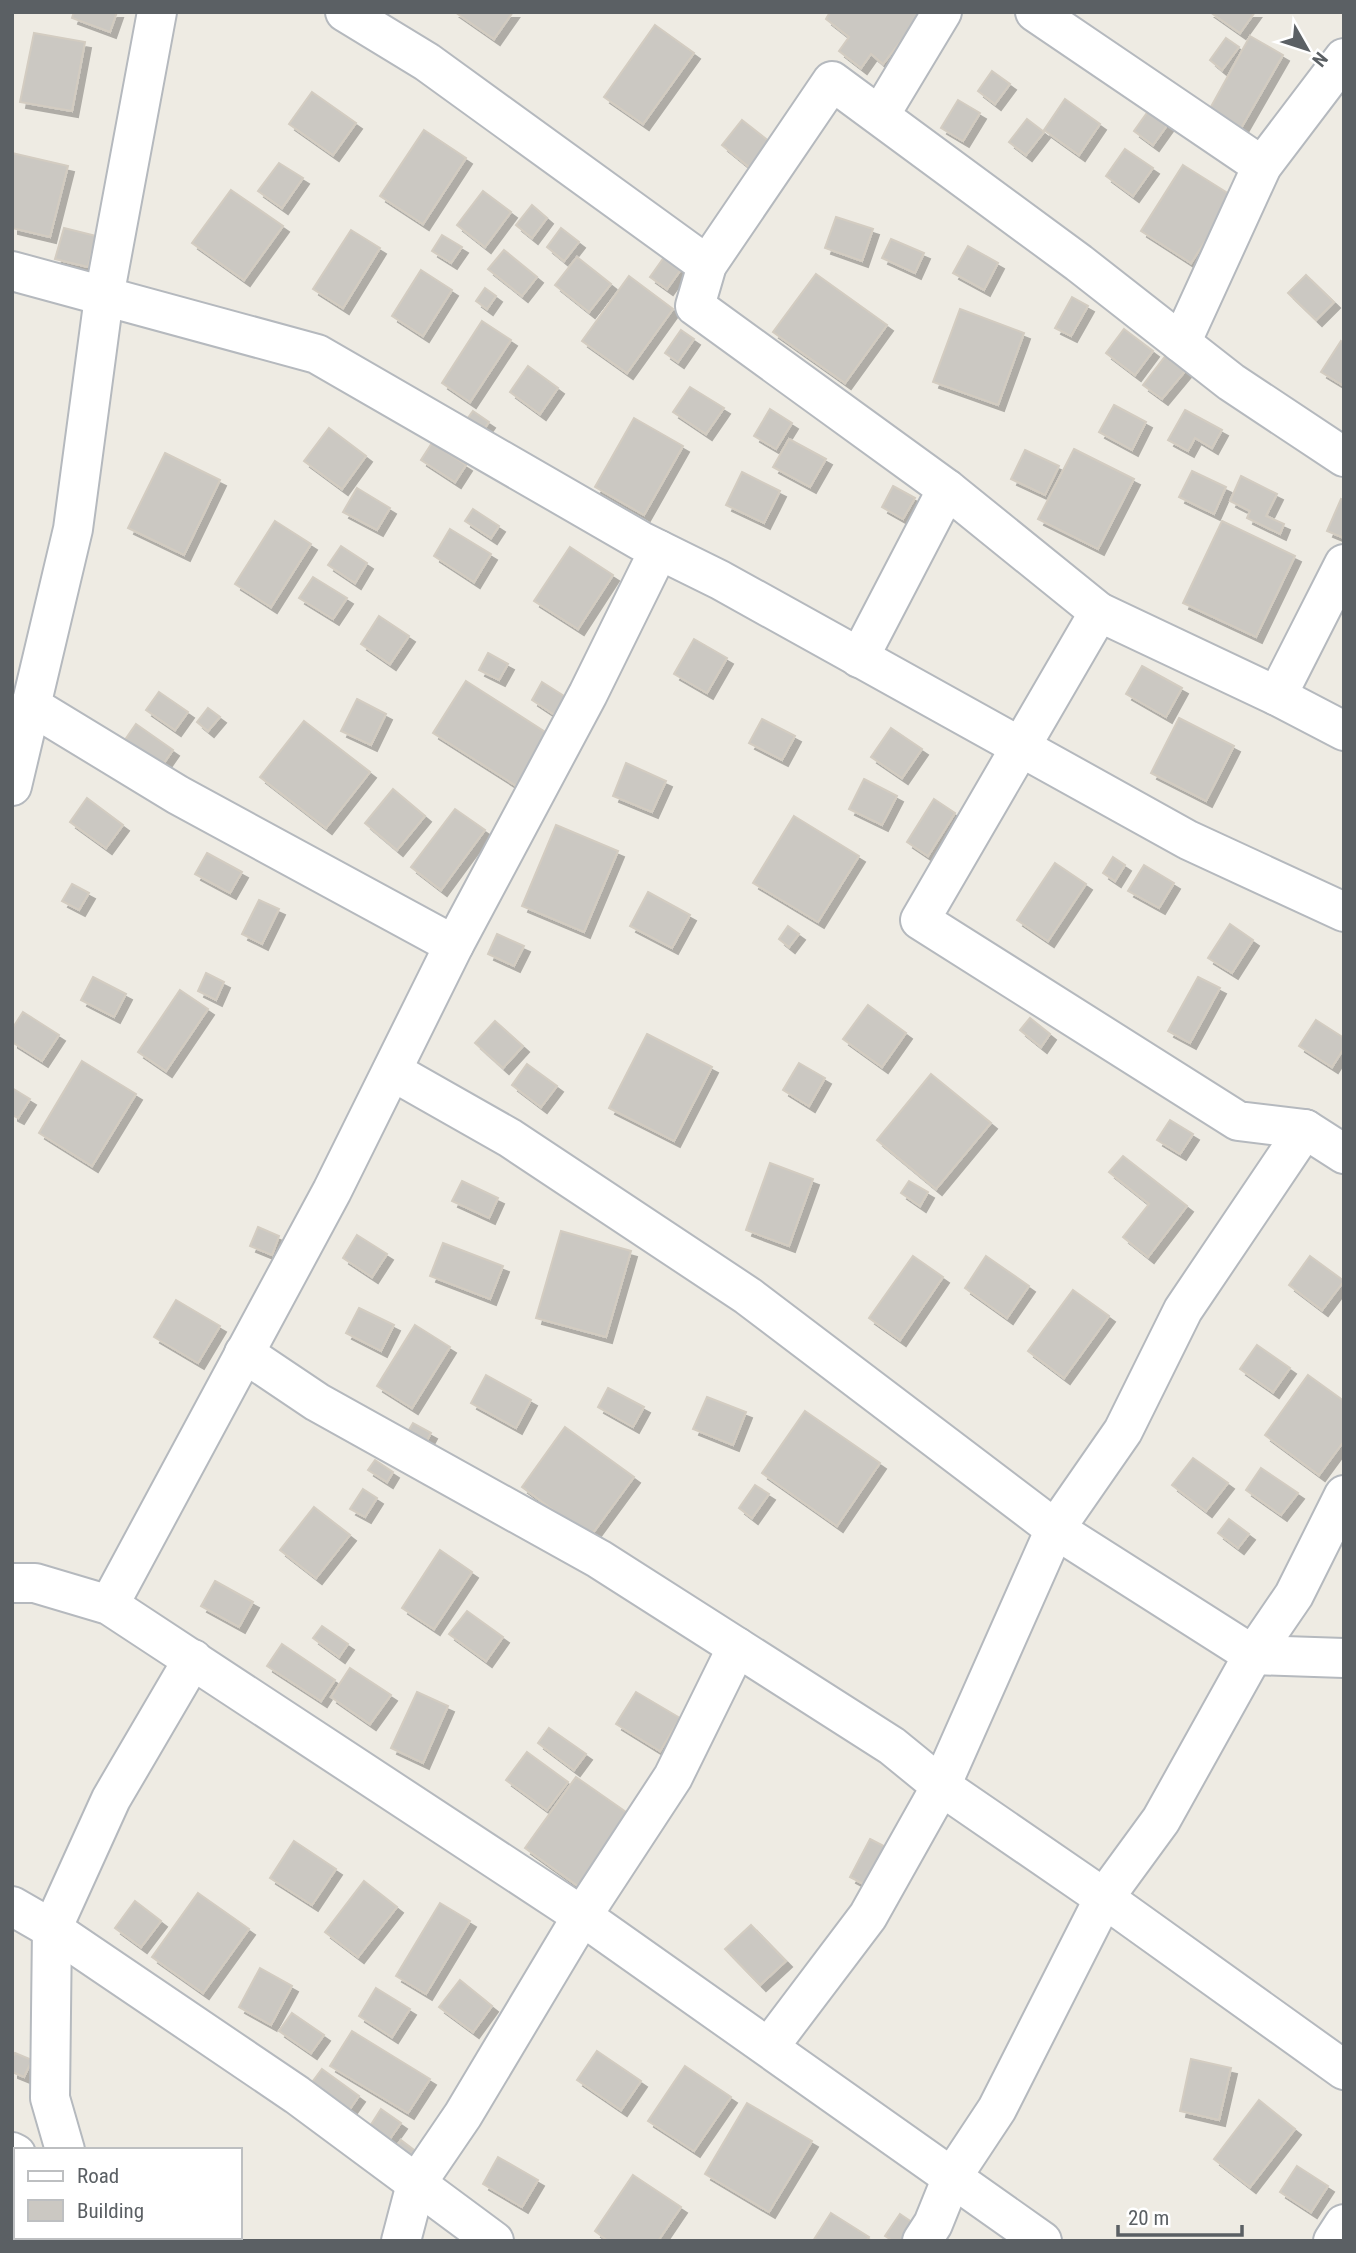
<svg xmlns="http://www.w3.org/2000/svg" width="1356" height="2253" font-family="'Roboto Condensed',sans-serif">
<style>
.building{fill:#cbc8c2;stroke:#d3ccc1;stroke-width:2;filter:url(#shadow)}
.lines{fill:none;stroke-linecap:round;stroke-linejoin:round}
.minor-casing{stroke:#b5b9be;stroke-width:42}
.minor{stroke:#fff;stroke-width:38}
</style>
<defs>
<filter id="shadow"><feDropShadow dx="6" dy="6" stdDeviation="0" flood-color="#0004"/></filter>
</defs>
<rect width="100%" height="100%" fill="#eeebe3"/>
<g class="building">
<polygon points="74,12 117,12 110,32 72,18"/>
<polygon points="455,12 513,12 494,39"/>
<polygon points="830,12 923,12 883,64 871,54 861,68 839,51 849,37 826,19"/>
<polygon points="1210,12 1255,12 1240,33"/>
<polygon points="655,25 694,53 643,124 604,97"/>
<polygon points="34,33 85,42 72,111 20,102"/>
<polygon points="1250,36 1283,55 1240,130 1208,112"/>
<polygon points="1226,38 1239,47 1222,70 1210,60"/>
<polygon points="992,71 1010,84 995,104 978,91"/>
<polygon points="312,92 356,123 333,155 289,124"/>
<polygon points="1065,99 1100,124 1079,155 1044,130"/>
<polygon points="958,100 980,113 963,141 941,128"/>
<polygon points="1149,110 1168,124 1153,145 1134,131"/>
<polygon points="1027,119 1044,132 1026,155 1009,142"/>
<polygon points="742,120 775,146 754,171 722,145"/>
<polygon points="424,130 466,158 423,224 380,196"/>
<polygon points="1125,149 1153,168 1133,196 1106,176"/>
<polygon points="12,153 68,166 50,237 12,228"/>
<polygon points="279,163 303,178 282,208 258,191"/>
<polygon points="1183,165 1234,197 1191,263 1141,231"/>
<polygon points="231,190 283,226 244,280 192,243"/>
<polygon points="483,191 511,212 485,247 457,225"/>
<polygon points="532,205 547,218 532,238 516,225"/>
<polygon points="836,217 873,229 862,261 825,248"/>
<polygon points="64,228 96,236 88,267 55,259"/>
<polygon points="561,228 579,242 564,261 547,247"/>
<polygon points="351,230 380,248 343,308 313,289"/>
<polygon points="442,235 462,247 451,263 432,251"/>
<polygon points="891,239 924,253 915,273 882,258"/>
<polygon points="968,246 998,263 984,290 953,273"/>
<polygon points="504,250 537,277 522,296 488,269"/>
<polygon points="665,256 682,268 667,289 650,277"/>
<polygon points="577,257 611,284 589,312 555,285"/>
<polygon points="421,270 452,290 423,336 392,316"/>
<polygon points="816,274 887,325 845,383 773,332"/>
<polygon points="1306,275 1334,302 1316,320 1288,293"/>
<polygon points="629,276 673,309 627,373 582,341"/>
<polygon points="485,288 496,296 487,309 476,301"/>
<polygon points="1072,297 1088,306 1071,336 1055,328"/>
<polygon points="960,309 1024,333 998,405 933,382"/>
<polygon points="482,321 511,340 470,402 442,383"/>
<polygon points="1124,329 1153,351 1135,375 1106,353"/>
<polygon points="681,330 694,339 678,362 665,353"/>
<polygon points="1341,341 1344,343 1344,386 1321,372"/>
<polygon points="1167,354 1187,369 1162,399 1143,385"/>
<polygon points="528,366 558,388 540,414 510,392"/>
<polygon points="690,387 724,408 706,434 673,412"/>
<polygon points="1114,405 1146,422 1132,450 1099,432"/>
<polygon points="770,409 792,423 776,449 754,436"/>
<polygon points="1185,410 1222,430 1212,448 1195,438 1188,451 1168,440"/>
<polygon points="473,411 489,422 479,436 463,425"/>
<polygon points="634,418 683,446 644,515 595,487"/>
<polygon points="329,428 366,456 342,489 304,461"/>
<polygon points="789,439 826,459 810,487 773,467"/>
<polygon points="432,443 466,465 455,482 421,460"/>
<polygon points="1074,449 1134,479 1098,549 1038,519"/>
<polygon points="1025,450 1059,466 1045,495 1011,479"/>
<polygon points="165,453 220,480 184,555 128,528"/>
<polygon points="1192,471 1226,487 1214,514 1179,497"/>
<polygon points="742,472 780,491 764,523 726,505"/>
<polygon points="1241,476 1277,494 1266,516 1284,524 1280,534 1247,518 1250,511 1230,501"/>
<polygon points="893,486 915,498 903,519 882,507"/>
<polygon points="357,488 390,508 377,530 343,512"/>
<polygon points="1341,499 1344,500 1344,538 1327,531"/>
<polygon points="473,509 499,526 491,538 465,521"/>
<polygon points="275,521 311,544 271,607 235,584"/>
<polygon points="1222,521 1295,556 1256,637 1183,603"/>
<polygon points="450,529 491,554 474,582 434,556"/>
<polygon points="341,546 367,563 355,583 328,565"/>
<polygon points="570,547 613,575 578,629 534,601"/>
<polygon points="313,577 347,598 333,619 299,598"/>
<polygon points="379,616 409,636 390,664 361,644"/>
<polygon points="694,639 727,658 707,693 674,674"/>
<polygon points="488,653 508,664 499,680 479,670"/>
<polygon points="1142,666 1182,688 1166,717 1126,694"/>
<polygon points="466,681 550,735 518,787 433,733"/>
<polygon points="542,682 572,701 561,719 532,700"/>
<polygon points="159,692 188,712 175,730 146,710"/>
<polygon points="357,699 386,714 371,745 341,731"/>
<polygon points="208,708 220,717 208,731 197,722"/>
<polygon points="1179,718 1234,746 1206,801 1151,773"/>
<polygon points="762,719 795,736 782,760 749,743"/>
<polygon points="304,721 370,772 326,828 260,777"/>
<polygon points="136,724 173,750 157,773 120,747"/>
<polygon points="891,728 922,749 902,778 871,757"/>
<polygon points="626,763 666,781 652,812 613,796"/>
<polygon points="864,779 897,796 882,825 849,809"/>
<polygon points="393,789 425,816 397,850 365,823"/>
<polygon points="87,798 123,825 106,848 70,822"/>
<polygon points="934,799 955,813 928,856 907,842"/>
<polygon points="455,809 485,830 441,890 411,867"/>
<polygon points="794,816 859,856 818,922 753,883"/>
<polygon points="556,825 618,851 584,932 522,906"/>
<polygon points="207,853 242,872 230,893 195,874"/>
<polygon points="1113,857 1125,865 1115,881 1103,873"/>
<polygon points="1055,863 1086,884 1048,941 1017,920"/>
<polygon points="1144,865 1174,883 1159,908 1128,891"/>
<polygon points="72,884 89,893 79,910 62,901"/>
<polygon points="648,892 690,915 672,948 630,926"/>
<polygon points="259,900 279,909 262,944 242,934"/>
<polygon points="1230,924 1253,940 1232,973 1208,958"/>
<polygon points="788,926 799,934 789,947 779,939"/>
<polygon points="497,934 524,946 514,966 488,954"/>
<polygon points="206,973 224,982 216,1000 198,991"/>
<polygon points="93,977 126,994 114,1017 81,1000"/>
<polygon points="1198,977 1220,988 1190,1043 1168,1031"/>
<polygon points="180,990 208,1009 166,1071 138,1052"/>
<polygon points="868,1005 906,1033 882,1067 843,1039"/>
<polygon points="23,1012 59,1035 42,1061 12,1042 12,1029"/>
<polygon points="1030,1018 1050,1034 1041,1047 1020,1030"/>
<polygon points="1316,1020 1344,1038 1344,1048 1332,1067 1299,1046"/>
<polygon points="495,1021 523,1046 503,1068 475,1043"/>
<polygon points="647,1034 712,1067 674,1141 609,1108"/>
<polygon points="82,1061 136,1094 92,1166 39,1133"/>
<polygon points="799,1063 825,1078 809,1106 783,1090"/>
<polygon points="527,1064 557,1086 541,1107 512,1085"/>
<polygon points="931,1074 991,1123 936,1189 877,1140"/>
<polygon points="12,1088 30,1099 18,1118 12,1115"/>
<polygon points="1170,1120 1193,1134 1180,1154 1157,1140"/>
<polygon points="1123,1156 1187,1206 1148,1257 1123,1237 1149,1204 1109,1172"/>
<polygon points="770,1163 813,1179 789,1246 746,1230"/>
<polygon points="462,1181 498,1198 489,1218 452,1201"/>
<polygon points="909,1181 928,1192 920,1206 901,1193"/>
<polygon points="258,1227 279,1236 272,1255 250,1246"/>
<polygon points="561,1231 631,1251 606,1337 536,1318"/>
<polygon points="357,1235 387,1254 372,1277 343,1258"/>
<polygon points="443,1243 503,1266 490,1299 430,1276"/>
<polygon points="913,1256 943,1277 900,1340 869,1318"/>
<polygon points="986,1256 1029,1286 1007,1318 965,1288"/>
<polygon points="1310,1256 1344,1281 1322,1310 1289,1285"/>
<polygon points="1073,1290 1109,1316 1064,1378 1028,1351"/>
<polygon points="176,1300 220,1326 198,1363 154,1337"/>
<polygon points="359,1308 394,1325 381,1351 346,1333"/>
<polygon points="415,1325 450,1347 412,1408 377,1386"/>
<polygon points="1257,1345 1290,1368 1273,1392 1240,1369"/>
<polygon points="486,1375 531,1400 516,1428 471,1403"/>
<polygon points="1308,1375 1344,1401 1344,1441 1319,1475 1265,1435"/>
<polygon points="608,1388 644,1407 633,1427 598,1407"/>
<polygon points="707,1397 746,1412 733,1445 693,1429"/>
<polygon points="805,1411 880,1463 837,1526 762,1473"/>
<polygon points="413,1423 431,1433 424,1446 406,1435"/>
<polygon points="565,1427 634,1477 590,1537 522,1487"/>
<polygon points="1193,1458 1228,1483 1206,1511 1172,1485"/>
<polygon points="375,1460 393,1472 387,1482 368,1470"/>
<polygon points="1261,1468 1298,1493 1281,1515 1246,1490"/>
<polygon points="755,1485 769,1494 752,1518 739,1508"/>
<polygon points="363,1489 377,1498 365,1517 350,1509"/>
<polygon points="314,1507 350,1535 316,1578 280,1550"/>
<polygon points="1229,1519 1249,1534 1238,1548 1218,1533"/>
<polygon points="440,1550 472,1572 434,1629 402,1608"/>
<polygon points="215,1581 253,1602 239,1627 201,1606"/>
<polygon points="467,1611 503,1637 486,1661 449,1634"/>
<polygon points="322,1626 348,1644 339,1657 313,1638"/>
<polygon points="282,1644 335,1680 321,1701 267,1666"/>
<polygon points="350,1668 391,1695 370,1724 331,1697"/>
<polygon points="417,1692 448,1706 423,1763 391,1748"/>
<polygon points="636,1692 680,1718 660,1751 616,1724"/>
<polygon points="549,1728 586,1754 574,1770 538,1743"/>
<polygon points="527,1752 568,1782 547,1810 506,1780"/>
<polygon points="576,1777 636,1819 585,1891 525,1848"/>
<polygon points="870,1839 899,1854 879,1892 850,1877"/>
<polygon points="294,1841 336,1869 312,1905 270,1878"/>
<polygon points="364,1881 397,1907 358,1957 325,1932"/>
<polygon points="198,1893 249,1929 203,1993 152,1957"/>
<polygon points="135,1901 161,1921 141,1947 115,1928"/>
<polygon points="440,1903 470,1921 426,1994 396,1976"/>
<polygon points="751,1925 786,1961 760,1985 725,1949"/>
<polygon points="260,1968 292,1986 271,2025 239,2007"/>
<polygon points="460,1980 492,2006 473,2032 439,2007"/>
<polygon points="376,1988 410,2009 392,2037 359,2016"/>
<polygon points="292,2013 324,2035 311,2053 279,2031"/>
<polygon points="352,2031 430,2079 408,2113 330,2066"/>
<polygon points="597,2051 641,2081 621,2110 577,2080"/>
<polygon points="15,2053 32,2060 24,2077 12,2072 12,2058"/>
<polygon points="1191,2059 1231,2068 1219,2120 1180,2111"/>
<polygon points="685,2066 731,2097 694,2151 648,2121"/>
<polygon points="322,2069 359,2096 342,2120 304,2093"/>
<polygon points="1259,2100 1295,2129 1250,2187 1214,2159"/>
<polygon points="747,2103 812,2141 769,2212 705,2174"/>
<polygon points="381,2109 401,2123 384,2147 365,2134"/>
<polygon points="401,2140 418,2153 410,2163 393,2151"/>
<polygon points="498,2157 538,2180 522,2207 483,2184"/>
<polygon points="1297,2166 1328,2186 1311,2212 1280,2192"/>
<polygon points="633,2175 681,2207 658,2241 608,2241 595,2231"/>
<polygon points="831,2213 869,2237 866,2241 813,2241"/>
<polygon points="900,2214 925,2231 918,2241 893,2241 885,2236"/>
</g>
<g class="lines">
<g class="minor-casing">
<g id="minor">
<polyline points="345,12 427,62 707,265"/>
<polyline points="1035,12 1262,166"/>
<polyline points="880,115 942,12"/>
<polyline points="12,271 317,354 641,541 720,580 1188,840 1344,912"/>
<polyline points="1181,343 1262,166 1344,58"/>
<polyline points="1344,457 1231,382 1079,263 832,81 707,265 695,306 947,489 1099,612 1277,696 1344,731"/>
<polyline points="1099,612 920,920 1238,1121 1305,1129 1344,1154"/>
<polyline points="859,658 947,489"/>
<polyline points="1277,696 1344,564"/>
<polyline points="30,705 178,795 454,945"/>
<polyline points="12,786 73,529 104,297 157,12"/>
<polyline points="392,1071 510,1138 748,1296 1055,1529 1253,1655 1344,1658"/>
<polyline points="244,1353 317,1402 599,1559 892,1746 941,1786 1104,1898 1344,2070"/>
<polyline points="12,1583 35,1583 109,1605 582,1916 1042,2241"/>
<polyline points="109,1605 332,1191 454,945 588,694 659,550"/>
<polyline points="12,1906 52,1929 297,2095 494,2241"/>
<polyline points="769,2047 868,1916 941,1786 1055,1529 1123,1431 1183,1310 1305,1129"/>
<polyline points="65,2150 50,2098 52,1929 111,1799 193,1659"/>
<polyline points="12,2152 16,2154"/>
<polyline points="95,2237 95,2241"/>
<polyline points="401,2241 416,2184 463,2115 582,1916 673,1777 737,1647"/>
<polyline points="922,2241 933,2224 952,2177 997,2109 1104,1898 1161,1820 1253,1655 1294,1595 1344,1495"/>
<polyline points="1333,2241 1344,2224"/>
</g>
</g>
<use href="#minor" class="minor"/>
</g>
<rect width="1356" height="2253" fill="none" stroke="#5b6064" stroke-width="28"/>
<rect x="14" y="2148" width="228" height="91" fill="#ffffff" stroke="#bdbfc1" stroke-width="2"/>
<rect x="28" y="2171" width="35" height="10" fill="#ffffff" stroke="#bdbfc1" stroke-width="2"/>
<text x="77" y="2183" font-size="21" fill="#5b6064">Road</text>
<rect x="28" y="2200" width="35" height="21" fill="#cbc8c2" stroke="#bdbfc1" stroke-width="2"/>
<text x="77" y="2218" font-size="21" fill="#5b6064">Building</text>
<g transform="translate(1307 49) rotate(129)" stroke="#ffffff" stroke-width="5" paint-order="stroke">
<path d="M0-5L12 26L0 18L-12 26Z" fill="#5b6064"/>
<text y="-10" font-size="19" font-weight="bold" text-anchor="middle" fill="#5b6064">N</text>
</g>
<path d="M1118 2225v10h124v-10" fill="none" stroke="#5b6064" stroke-width="3.5"/>
<text x="1128" y="2225" font-size="21" fill="#5b6064" stroke="#ffffff" stroke-width="5" paint-order="stroke">20 m</text>
</svg>
